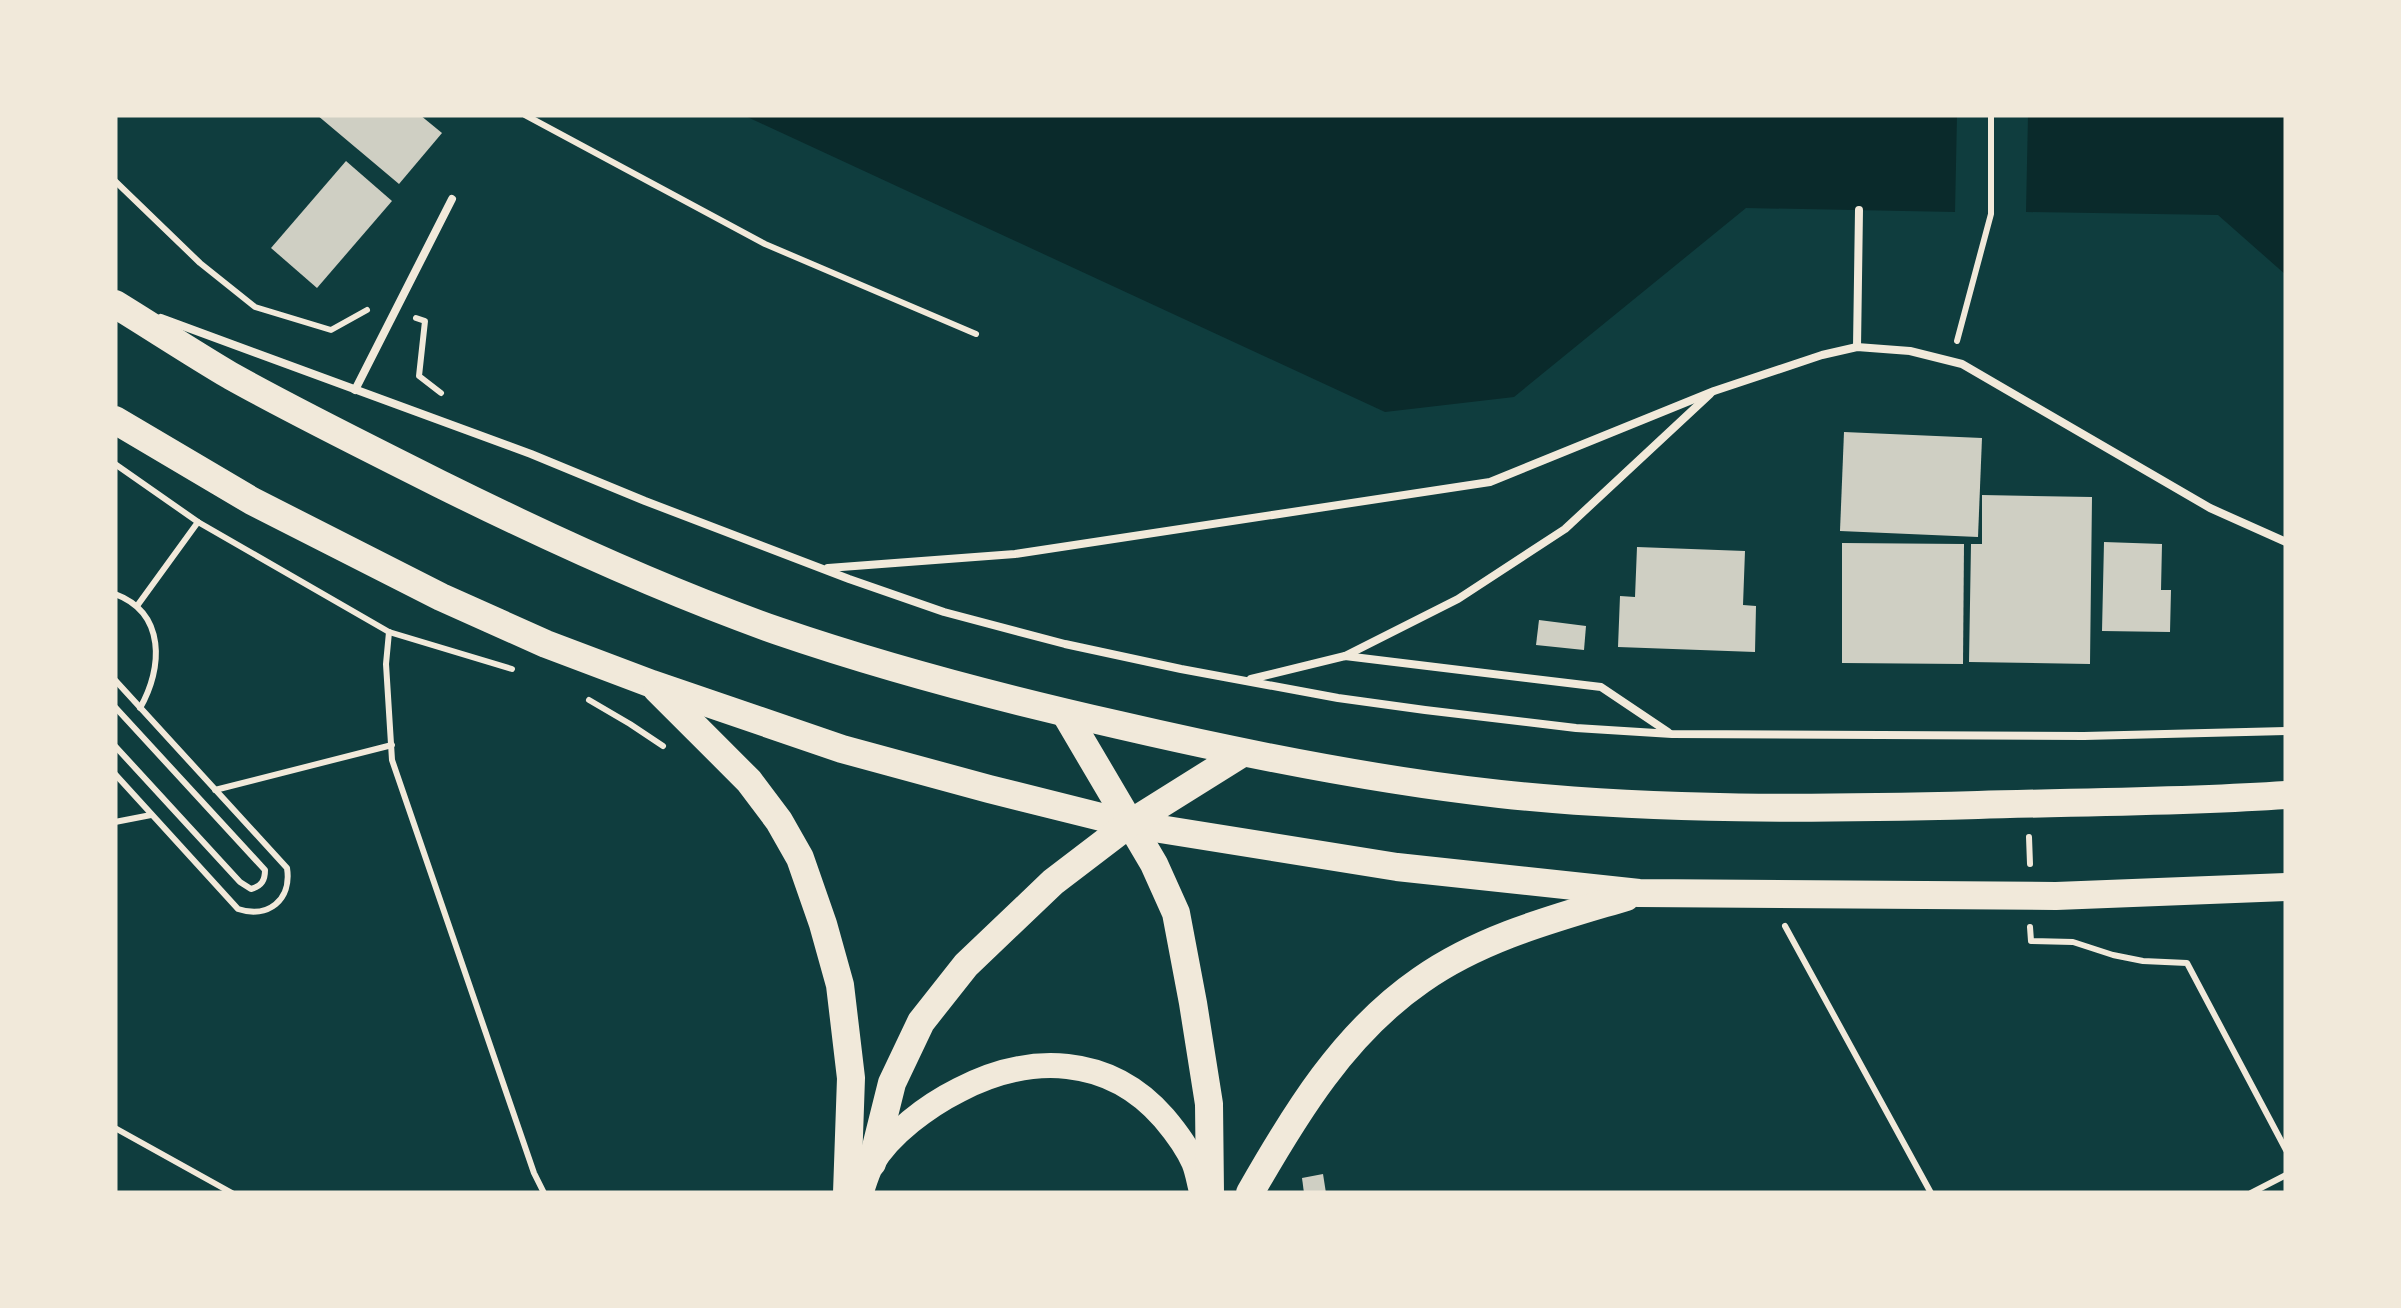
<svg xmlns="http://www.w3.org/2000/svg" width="2401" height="1308" font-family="'Varela Round',sans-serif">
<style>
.water{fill:#0a2a2b}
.building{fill:#cfcfc3}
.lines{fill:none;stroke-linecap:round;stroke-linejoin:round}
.path{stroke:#f1e9da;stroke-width:6}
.service{stroke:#f1e9da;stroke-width:8}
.primary{stroke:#f1e9da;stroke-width:25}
.trunk{stroke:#f1e9da;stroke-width:28}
</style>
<rect width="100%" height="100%" fill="#0f3d3e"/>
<g class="water">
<polygon points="743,115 1957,115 1955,212 1746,208 1514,397 1385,412"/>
<polygon points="2028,115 2286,115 2286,275 2218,215 2026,212"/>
</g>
<g class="building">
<polygon points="317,115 420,115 442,133 399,184"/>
<polygon points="346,161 392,201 317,288 271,248"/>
<polygon points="1844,432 1982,438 1978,537 1840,531"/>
<polygon points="1982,495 2092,497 2090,664 1969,662 1971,544 1982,544"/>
<polygon points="2104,542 2162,544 2161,590 2171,590 2170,632 2102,631"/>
<polygon points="1842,543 1964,544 1963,664 1842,663"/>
<polygon points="1637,547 1745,551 1743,605 1756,606 1755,652 1618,647 1620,596 1635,597"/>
<polygon points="1539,620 1586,626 1584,650 1536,645"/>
<polygon points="1323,1174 1326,1193 1304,1193 1302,1178"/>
</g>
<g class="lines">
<g class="path">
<polyline points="525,115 765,244 976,334"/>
<polyline points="115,181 200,263 255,307 331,330 367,310"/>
<polyline points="416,318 425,321 419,376 441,393"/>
<polyline points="1957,341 1991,214 1991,115"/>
<polyline points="115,464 198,522 389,632 512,669"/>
<path d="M115,594c51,19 48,74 25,114"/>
<polyline points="137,606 198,522"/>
<polyline points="389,632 386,664 392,760 534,1173 544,1193"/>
<path d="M115,680l172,188c5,32 -19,51 -49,41l-123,-135"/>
<polyline points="589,700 630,724 663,746"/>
<path d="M115,707l150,163c0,10 -3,16 -14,19l-11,-7 -125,-136"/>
<polyline points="215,790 392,745"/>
<polyline points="115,822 151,815"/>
<polyline points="2029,837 2030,864"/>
<polyline points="1785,926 1931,1193"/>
<polyline points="2030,927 2031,941 2073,942 2113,955 2143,961 2187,963 2286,1150"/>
<polyline points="115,1128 232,1193"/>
<polyline points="2251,1193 2286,1175"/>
</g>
<g class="service">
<polyline points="161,318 531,454 645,501 849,579 944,612 1065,644 1181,669 1338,698 1425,710 1576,728 1672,734 2084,736 2286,731"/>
<polyline points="1857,347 1859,210"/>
<polyline points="355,390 452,199"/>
<polyline points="828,568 1015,554 1490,482 1714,391 1822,355 1857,347 1910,351 1962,364 2210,508 2286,542"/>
<polyline points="1345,656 1458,599 1565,529 1710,394"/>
<polyline points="1251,679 1345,656 1601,687 1668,732"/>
</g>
<path class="primary" d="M861,1193c3,-9 6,-20 11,-29 17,-30 57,-59 87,-74 71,-37 150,-35 205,28 11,13 23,29 30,45 4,10 5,20 8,30"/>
<g class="trunk">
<path d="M115,304c39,24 77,49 116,72 70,39 142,74 213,110 109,54 220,105 334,145 111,38 226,68 341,94 125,29 253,55 381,69 158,17 319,15 478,11 103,-3 206,-3 308,-10"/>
<polyline points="115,420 252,501 441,597 546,644 652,684 842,749 989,789 1129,824 1397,867 1639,893 2056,896 2286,887"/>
<polyline points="657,689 749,781 779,821 800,858 823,924 840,985 851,1078 847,1193"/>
<polyline points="1065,713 1154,864 1176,913 1193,1003 1209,1104 1210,1193"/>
<polyline points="872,1163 892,1083 921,1022 966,965 1053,882 1129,824 1241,754"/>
<path d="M1250,1193c45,-79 94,-160 171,-213 61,-43 135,-62 205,-83"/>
</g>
</g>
<rect width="2401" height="1308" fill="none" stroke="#f1e9da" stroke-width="235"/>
</svg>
